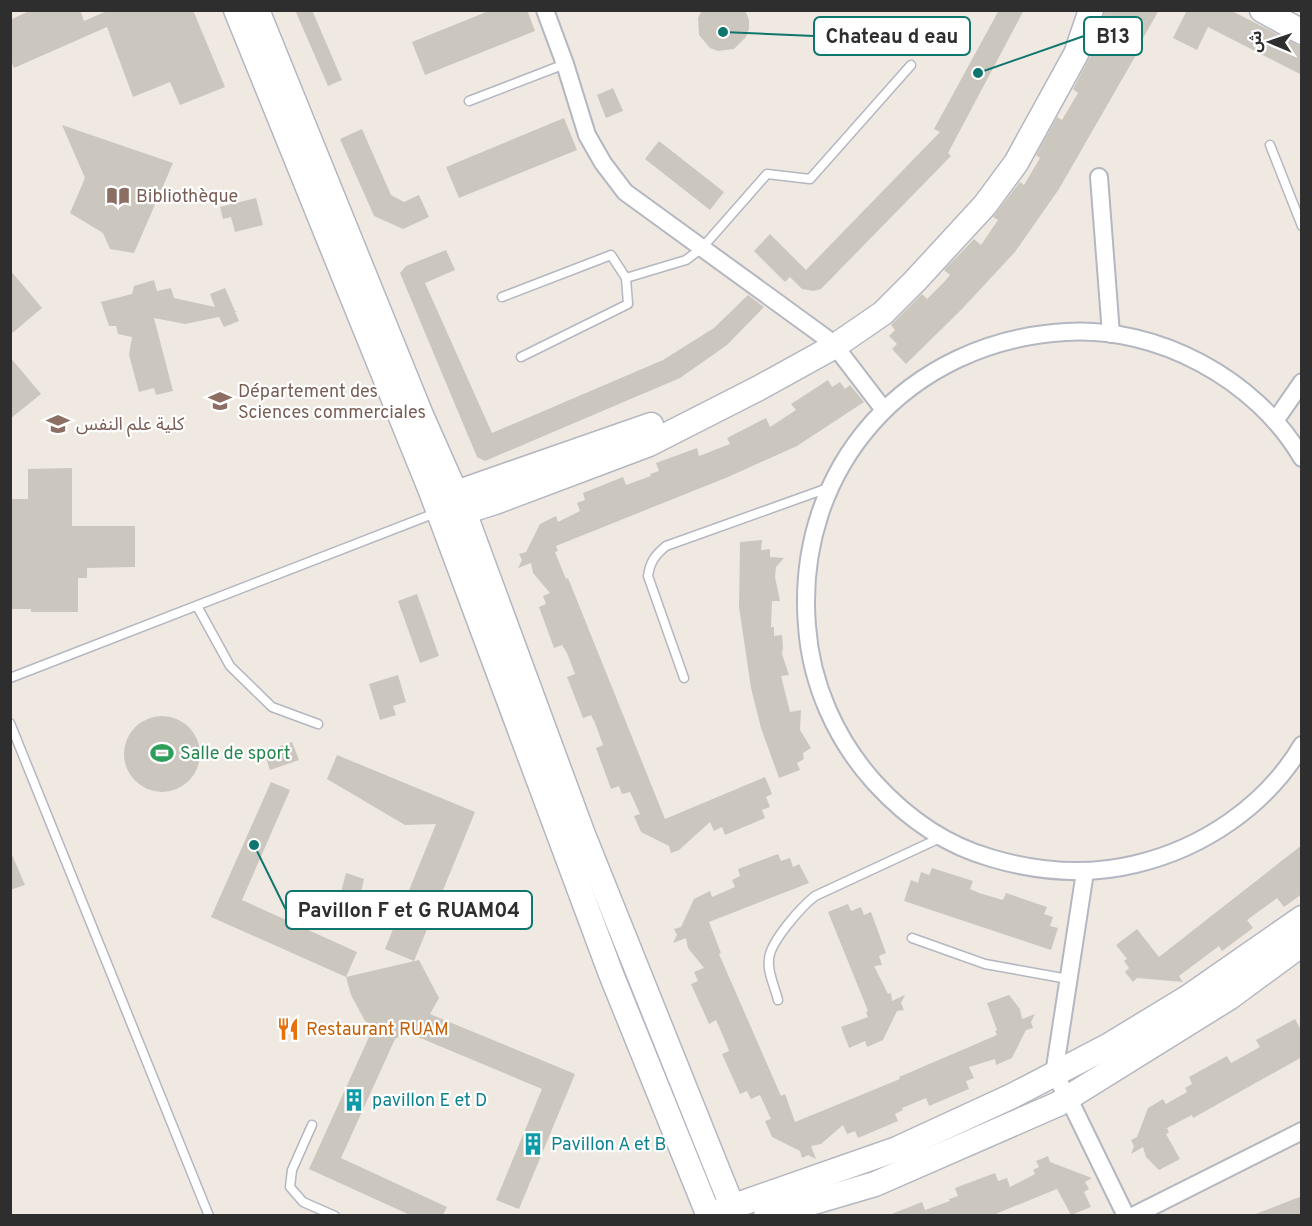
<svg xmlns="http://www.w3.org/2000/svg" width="1312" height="1226" font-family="Overpass,'Noto Sans Arabic',sans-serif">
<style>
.building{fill:#cbc7bf}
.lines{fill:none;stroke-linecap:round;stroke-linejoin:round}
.service-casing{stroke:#b4b7c1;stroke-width:11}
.minor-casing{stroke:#b4b7c1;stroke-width:20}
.secondary-casing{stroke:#b4b7c1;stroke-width:27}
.service{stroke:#fff;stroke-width:8}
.minor{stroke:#fff;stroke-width:16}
.secondary{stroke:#fff;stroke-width:24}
.labels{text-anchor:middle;stroke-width:4.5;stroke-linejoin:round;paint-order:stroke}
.education-label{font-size:18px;fill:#785e54;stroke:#fff;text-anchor:start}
.leisure-label{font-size:18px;fill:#27864d;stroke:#fff;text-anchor:start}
.food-label{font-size:18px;fill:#c56008;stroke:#fff;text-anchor:start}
.culture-label{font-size:18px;fill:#0d838f;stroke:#fff;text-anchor:start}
.leader{fill:none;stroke:#0f766e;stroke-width:2}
.callout-dot{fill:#0f766e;stroke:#fff;stroke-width:2}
.callout{fill:#fff;stroke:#0f766e;stroke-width:2}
.callout-label{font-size:20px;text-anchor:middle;font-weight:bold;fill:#2e2e2e}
</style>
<rect width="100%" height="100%" fill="#efe9e1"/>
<g class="building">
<polygon points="31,10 80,10 84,21 109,10 193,10 225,87 180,105 170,82 133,97 107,27 14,68 10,59 10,20"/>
<polygon points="295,10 312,10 342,80 328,86"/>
<polygon points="491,10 527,10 535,31 425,75 412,42"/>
<polygon points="702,10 745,10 749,20 749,29 746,37 734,49 718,51 710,48 699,35 698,18"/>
<polygon points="999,10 1024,10 948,153 951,156 821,289 813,291 802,289 790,277 785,282 754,251 770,234 806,270 940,132 934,129"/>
<polygon points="1105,10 1159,10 1134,54 1136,55 1059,189 1015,252 961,310 906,364 892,349 897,344 889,336 895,330 891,325 922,294 927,299 944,282 950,275 944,270 974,239 981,245 998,220 993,217 1020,182 1024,185 1040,158 1036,155 1057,117 1062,120 1078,93 1073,89 1093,51 1100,55 1112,33 1110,32 1115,24 1103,18"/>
<polygon points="1187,10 1230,10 1302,47 1302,75 1208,27 1197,50 1173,38"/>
<polygon points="613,88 623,111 606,118 597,95"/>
<polygon points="564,118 577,150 459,198 446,167"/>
<polygon points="62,125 173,163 134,253 110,249 103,233 70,213 85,178"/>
<polygon points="362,129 391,195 404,202 419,195 429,217 403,229 374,216 340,139"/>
<polygon points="659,141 724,192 710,210 645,159"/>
<polygon points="256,198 263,225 235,232 231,217 223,219 220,207"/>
<polygon points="446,250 455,270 425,283 492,433 663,360 714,328 748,295 764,307 727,345 680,378 485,461 477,457 400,273 406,266"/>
<polygon points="10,270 42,308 10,335"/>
<polygon points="154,280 157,291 171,288 174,298 215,307 210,294 225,288 235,311 238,312 235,312 239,321 224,327 219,317 185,324 154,318 173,391 156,395 154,388 139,392 129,355 132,337 118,334 116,326 109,326 101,302 132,294 134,286"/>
<polygon points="10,357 41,394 10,419"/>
<polygon points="828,380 832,387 840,382 845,389 850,385 864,402 797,446 728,477 556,546 558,551 555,552 566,579 568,578 665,819 765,777 772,794 766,797 770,807 762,810 765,818 725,835 722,827 714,831 710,822 679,850 671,853 669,846 641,832 634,816 640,814 630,792 622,794 619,786 611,789 596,748 603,745 595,723 591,715 583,718 567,677 575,674 567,653 562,645 554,648 539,607 546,604 543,596 550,593 533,573 531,563 518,568 522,560 519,554 526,552 540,524 556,516 558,522 580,511 577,503 585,500 583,493 623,477 626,485 651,476 650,474 659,471 656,463 697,448 699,456 730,444 727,438 766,418 770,427 796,410 791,404"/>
<polygon points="72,468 72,526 135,526 135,567 87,568 87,578 78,578 78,612 31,612 31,609 10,609 10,499 28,499 28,469"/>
<polygon points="762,540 761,550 770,549 770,557 784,558 776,567 775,577 780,601 772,601 771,627 774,627 774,636 782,635 783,647 782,654 789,675 781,676 790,712 801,710 800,730 811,748 803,753 804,759 797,763 800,770 779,778 761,728 751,688 739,607 740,542"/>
<polygon points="417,594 439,656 420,663 398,601"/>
<polygon points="398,675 406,702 393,706 396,715 380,720 369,684"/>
<circle cx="162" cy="754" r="38"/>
<polygon points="292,742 299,760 270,770 264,752"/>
<polygon points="337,755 475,812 414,961 385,949 436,824 405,825 327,779"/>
<polygon points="271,782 290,790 242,900 357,952 346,977 211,917"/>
<polygon points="1302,845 1302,894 1284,907 1277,898 1247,920 1253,928 1222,951 1219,946 1179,976 1183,982 1137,978 1133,982 1125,972 1129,968 1124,961 1127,959 1116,945 1137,929 1159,957"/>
<polygon points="10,850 25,885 10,890"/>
<polygon points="778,854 781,861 790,858 793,867 799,864 809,883 709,922 721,953 719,954 781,1096 785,1094 795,1122 900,1079 899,1077 997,1035 995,1031 997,1030 987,1003 1009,995 1020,1009 1022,1019 1035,1014 1031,1022 1033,1028 1026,1030 1012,1058 996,1065 995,1059 969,1067 974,1078 966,1081 969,1089 929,1106 926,1098 902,1108 903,1110 895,1114 898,1121 858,1138 855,1131 847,1134 843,1125 821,1144 811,1146 816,1159 808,1155 802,1158 800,1151 772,1137 765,1121 771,1119 760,1095 751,1099 747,1091 740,1094 722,1054 729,1051 726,1043 716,1020 709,1024 691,984 698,981 694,972 704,968 688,948 686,938 673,943 677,935 674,929 681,927 694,899 710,891 712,897 735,887 732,880 740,876 738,869"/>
<polygon points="932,868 973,881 970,889 979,893 1003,900 1006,893 1047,907 1044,914 1053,917 1050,926 1058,928 1051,950 904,901 911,880 918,883 921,872 929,875"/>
<polygon points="346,873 364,879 357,909 338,904"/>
<polygon points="848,904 851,911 861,907 864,915 871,912 886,953 879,956 882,965 874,966 888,994 891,993 892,1001 905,995 901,1003 904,1010 897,1011 883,1040 867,1047 865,1041 849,1048 841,1027 868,1017 866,1012 868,1011 828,912"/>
<polygon points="419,960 439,998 430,1014 575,1074 519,1209 496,1200 542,1089 406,1032 395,1039 341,1158 447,1207 443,1215 410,1215 309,1169 374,1026 365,1021 351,995 346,977"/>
<polygon points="1295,1019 1302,1032 1302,1057 1193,1118 1192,1115 1167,1128 1169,1133 1166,1134 1180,1159 1159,1170 1146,1157 1143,1147 1131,1154 1134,1146 1131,1140 1137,1137 1148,1108 1163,1099 1166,1104 1187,1092 1185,1088 1192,1084 1189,1077 1227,1056 1231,1063 1253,1051 1260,1047 1256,1040"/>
<polygon points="1048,1156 1050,1162 1092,1178 1085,1182 1089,1189 1084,1192 1091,1207 1071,1215 1057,1189 993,1215 889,1215 922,1202 925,1210 950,1201 949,1199 958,1196 955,1188 995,1173 998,1181 1007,1178 1010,1187 1035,1174 1033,1170 1039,1167 1036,1161"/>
<polygon points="1302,1196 1302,1215 1253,1215"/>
</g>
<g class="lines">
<g class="service-casing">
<g id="service">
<polyline points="469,101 565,64"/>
<polyline points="1270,145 1302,226"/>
<polyline points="626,278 686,260 702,248 767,174 810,179 911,65"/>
<polyline points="502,297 611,255 626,278 628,304 521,357"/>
<polyline points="197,606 230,666 272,707 318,724"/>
<polyline points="10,678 438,512"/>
<path d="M684,678l-36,-102c2,-14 7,-21 18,-30l162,-58"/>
<polyline points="10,723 209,1216"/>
<polyline points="912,938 985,964 1068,979"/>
<path d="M778,1000c-3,-13 -11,-28 -9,-41 1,-17 32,-52 46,-63l125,-58"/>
<polyline points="312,1125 292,1170 290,1187 303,1202 335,1216"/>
</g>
</g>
<g class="minor-casing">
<g id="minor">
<polyline points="545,10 565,64 587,135 603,163 625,192 826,338 835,346 884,410"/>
<polyline points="1099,177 1111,334"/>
<polyline points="1275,421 1302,382"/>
<path d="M1302,458c-46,-79 -145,-132 -236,-126 -158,9 -272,135 -259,294 4,58 29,114 68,157 32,35 70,62 116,75 47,14 96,18 145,6 67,-16 130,-58 166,-119"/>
<polyline points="1085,872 1054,1074 1068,1097 1126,1216"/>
<polyline points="1133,1216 1302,1131"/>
</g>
</g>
<g class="secondary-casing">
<g id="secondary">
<polyline points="236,10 431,491 611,974 709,1216"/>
<polyline points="257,10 421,415 464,512 582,832 736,1216"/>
<polyline points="1262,10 1302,32"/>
<polyline points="446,503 456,493 651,425"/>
<polyline points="447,512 464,512 495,502 649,444 759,388 835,346 883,313 915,281 985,205 1016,163 1076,54 1091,10"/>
<polyline points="717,1212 897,1149 1012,1096 1108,1046 1187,998 1302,918"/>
<polyline points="766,1216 875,1184 1058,1104 1230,997 1302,944"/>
</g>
</g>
<use href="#service" class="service"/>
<use href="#minor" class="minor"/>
<use href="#secondary" class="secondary"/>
</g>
<defs>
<g id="library-bare" transform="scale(1.8)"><path d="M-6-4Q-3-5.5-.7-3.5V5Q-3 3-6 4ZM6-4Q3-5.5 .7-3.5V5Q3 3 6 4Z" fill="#8d6e63" stroke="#fff" stroke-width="2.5" paint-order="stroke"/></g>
<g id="university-bare" transform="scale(1.8)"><path d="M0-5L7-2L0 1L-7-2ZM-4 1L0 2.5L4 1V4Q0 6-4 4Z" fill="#8d6e63" stroke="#fff" stroke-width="2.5" paint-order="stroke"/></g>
<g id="stadium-bare" transform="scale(1.8)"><path d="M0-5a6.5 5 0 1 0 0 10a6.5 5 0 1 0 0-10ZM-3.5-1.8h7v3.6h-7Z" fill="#2e9e5b" stroke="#fff" stroke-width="2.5" paint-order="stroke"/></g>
<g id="restaurant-bare" transform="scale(1.8)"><path d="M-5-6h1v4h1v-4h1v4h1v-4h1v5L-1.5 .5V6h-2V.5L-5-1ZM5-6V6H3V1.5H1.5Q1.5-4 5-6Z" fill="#e8710a" stroke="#fff" stroke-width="2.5" paint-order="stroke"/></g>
<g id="building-bare" transform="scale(1.8)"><path d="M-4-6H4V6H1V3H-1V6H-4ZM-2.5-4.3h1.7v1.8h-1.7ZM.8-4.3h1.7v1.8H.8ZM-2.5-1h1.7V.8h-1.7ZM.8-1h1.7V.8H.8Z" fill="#0f9aa8" stroke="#fff" stroke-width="2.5" paint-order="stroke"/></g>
</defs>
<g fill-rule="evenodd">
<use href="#library-bare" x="118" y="196"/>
<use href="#university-bare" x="220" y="401"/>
<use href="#university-bare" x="58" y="424"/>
<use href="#stadium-bare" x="162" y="753"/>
<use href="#restaurant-bare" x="288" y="1029"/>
<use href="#building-bare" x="354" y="1100"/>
<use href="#building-bare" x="533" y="1144"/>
</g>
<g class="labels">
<g class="education-label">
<text x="136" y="202">Bibliothèque</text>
<text x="238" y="397">Département des<tspan x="238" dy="21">Sciences commerciales</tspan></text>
<text x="76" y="430">كلية علم النفس</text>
</g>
<g class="leisure-label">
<text x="180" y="759">Salle de sport</text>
</g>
<g class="food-label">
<text x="306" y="1035">Restaurant RUAM</text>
</g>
<g class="culture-label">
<text x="372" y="1106">pavillon E et D</text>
<text x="551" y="1150">Pavillon A et B</text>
</g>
</g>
<path class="leader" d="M723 32L814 36M978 73L1084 36M254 845L286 910"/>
<g class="callout-dot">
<circle cx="723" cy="32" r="6"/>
<circle cx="978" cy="73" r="6"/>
<circle cx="254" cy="845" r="6"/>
</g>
<g class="callout">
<rect x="814" y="17" width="156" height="38" rx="6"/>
<rect x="1084" y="17" width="58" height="38" rx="6"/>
<rect x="286" y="891" width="246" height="38" rx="6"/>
</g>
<g class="callout-label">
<text x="892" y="43">Chateau d eau</text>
<text x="1113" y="43">B13</text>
<text x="409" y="917">Pavillon F et G RUAM04</text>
</g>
<rect width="1312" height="1226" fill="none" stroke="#2e2e2e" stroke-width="24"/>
<g transform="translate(1270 42) rotate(272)" stroke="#ffffff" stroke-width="4.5" paint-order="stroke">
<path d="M0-4.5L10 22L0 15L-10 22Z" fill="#2e2e2e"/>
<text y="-9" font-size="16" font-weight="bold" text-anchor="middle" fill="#2e2e2e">ش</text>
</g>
</svg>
